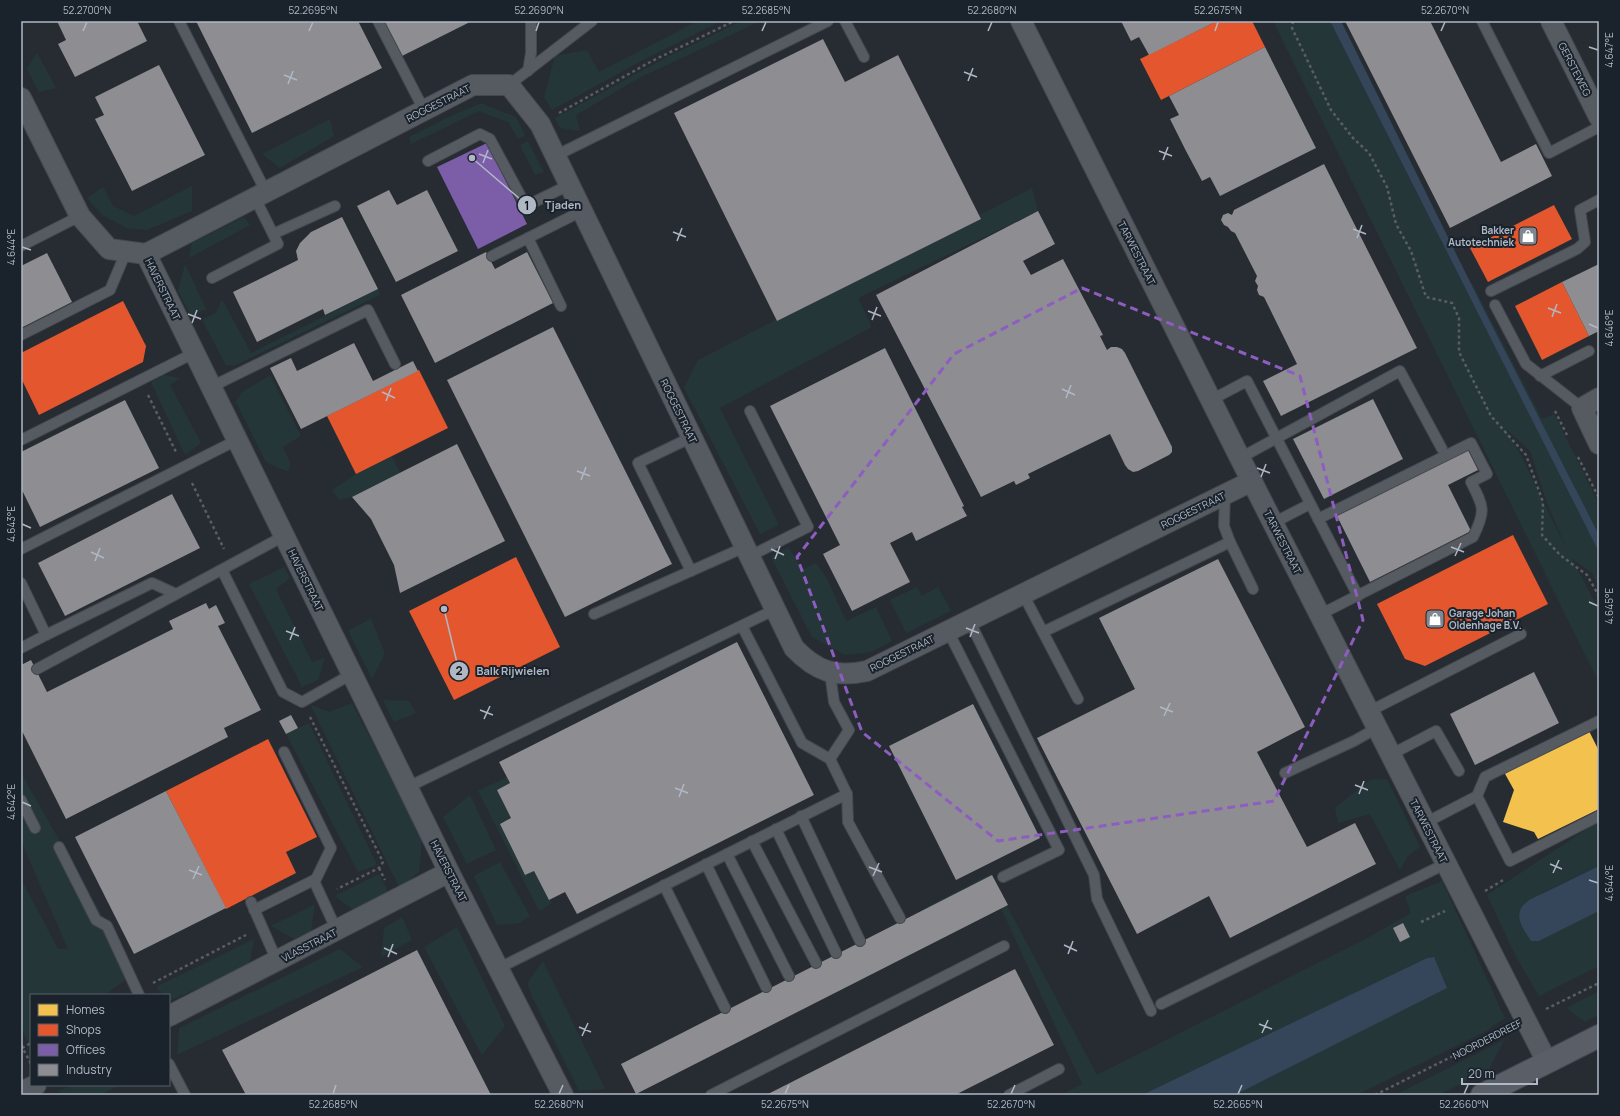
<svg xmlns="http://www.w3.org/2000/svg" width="1620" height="1116" font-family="Manrope,sans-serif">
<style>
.green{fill:#243638;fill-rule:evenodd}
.water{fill:#35455a}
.homes{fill:#f2c14e}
.shops{fill:#e4572e}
.offices{fill:#7b5ea7}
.industry{fill:#8d8d92}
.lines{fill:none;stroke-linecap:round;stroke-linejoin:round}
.lane-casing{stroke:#44484d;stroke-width:12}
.street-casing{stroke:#44484d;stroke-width:22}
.secondary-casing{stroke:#44484d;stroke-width:24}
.path{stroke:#595e64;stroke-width:2.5;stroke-dasharray:3 3;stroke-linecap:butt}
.lane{stroke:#565a61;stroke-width:10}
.street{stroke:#565a61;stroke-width:20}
.secondary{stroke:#5a5e66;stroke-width:22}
.marked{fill:none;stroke:#8d5dc1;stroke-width:3;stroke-dasharray:8 5;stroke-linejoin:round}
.ticks{fill:none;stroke:#afb8c4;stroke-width:1.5}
.labels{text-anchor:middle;stroke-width:4;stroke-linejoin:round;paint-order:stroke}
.street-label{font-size:10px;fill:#afb8c4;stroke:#1a222c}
.poi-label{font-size:10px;font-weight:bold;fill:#afb8c4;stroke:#1a222c;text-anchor:end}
.leader{fill:none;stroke:#afb8c4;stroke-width:1.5}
.callout-dot{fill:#afb8c4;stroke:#1a222c;stroke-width:1.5}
.mark-label{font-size:12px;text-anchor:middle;font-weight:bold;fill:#111}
.callout-label{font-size:11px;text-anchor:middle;font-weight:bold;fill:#afb8c4;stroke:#1a222c;stroke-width:4;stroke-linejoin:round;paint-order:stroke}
.neatline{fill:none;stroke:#afb8c4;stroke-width:1.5}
.ticks-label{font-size:10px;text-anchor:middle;fill:#afb8c4}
</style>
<rect width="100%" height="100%" fill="#262c32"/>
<g class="green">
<polygon points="698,21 721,21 643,60 552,110 544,97 555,56 587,50 599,72"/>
<polygon points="742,21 761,21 641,77 576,115 580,131 560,128 555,118 667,57"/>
<path d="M1273,21h57l135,266 7,-4 70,136 12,-5 45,90v84l-7,-15 -20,-14 27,51v73zM1505,428l25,23 18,55 18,41 -23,-45 -21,-45z"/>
<polygon points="37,53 56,88 39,92 27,69"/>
<polygon points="481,103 516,117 525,135 518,139 508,122 479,111 411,144 409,137 451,116"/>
<polygon points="330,119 334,136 280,168 262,154"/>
<polygon points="528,141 544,172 535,175 520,145"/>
<polygon points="192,186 192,211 147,230 127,228 102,215 87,198 103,187 113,206 134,216"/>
<polygon points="1032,188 1038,211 858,298 872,327 720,408 779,525 760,534 684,388 698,360"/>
<polygon points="244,217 250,225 189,258 192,243"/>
<polygon points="185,264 206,309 191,316 178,291"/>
<polygon points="378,289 380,295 234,366 226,365 202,320 216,313 222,299 251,353"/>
<polygon points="164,375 180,378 170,385 201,443 185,455 151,382"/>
<polygon points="270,375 301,436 283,447 291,464 288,472 266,462 236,402 241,393"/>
<polygon points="392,456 400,473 352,497 339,500 332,490 356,474"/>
<polygon points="788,547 803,569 816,563 827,579 846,621 876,607 892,641 871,652 845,655 812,637 771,557"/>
<polygon points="284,567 290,578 276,589 312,662 325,658 318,680 302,687 249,584"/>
<polygon points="917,587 922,596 938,587 951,611 906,633 890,600"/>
<polygon points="371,619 385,653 372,679 348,630"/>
<polygon points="383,700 409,701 416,713 394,722"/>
<polygon points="352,703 422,839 419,872 400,889 310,704 329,712"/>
<polygon points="309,723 377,865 358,872 286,734"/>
<polygon points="21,773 112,933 131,976 104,995 31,995 31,1047 21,1028 21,879 58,949 68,949 21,841"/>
<polygon points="507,777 510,783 497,790 511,818 500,824 525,875 534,871 552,903 539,911 478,791"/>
<polygon points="1387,779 1420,847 1408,856 1400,870 1370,814 1338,823 1335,808 1370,780"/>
<polygon points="470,795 496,850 467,864 443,817"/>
<path d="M1599,821v45c-14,7 -78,33 -80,47 -2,9 7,21 12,28h8l60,-30v55l-60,30 -23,-39 -29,-62z"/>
<polygon points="500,862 530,916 519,923 497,925 474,876"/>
<polygon points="379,874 389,893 353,910 335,896"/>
<polygon points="990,874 1097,1075 1371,936 1411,913 1405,896 1442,881 1505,1018 1486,1031 1357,1095 1235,1095 1446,988 1433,957 1427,958 1142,1095 1061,1095 1082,1084 989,882 934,907 927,907"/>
<polygon points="315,904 311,931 294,939 271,926"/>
<polygon points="402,917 412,940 381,957 384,928"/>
<polygon points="457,927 505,1026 482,1055 424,947"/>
<polygon points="254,939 249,966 169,1001 169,995 163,995 156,987"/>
<polygon points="340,949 363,967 177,1055 179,1028"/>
<polygon points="543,961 605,1089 579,1091 532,996 527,983"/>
<polygon points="1599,991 1599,1015 1585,1022 1566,1008"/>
<polygon points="1504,1040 1489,1069 1439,1095 1395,1095"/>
<polygon points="72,1085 121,1085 100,1095 61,1095 59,1091"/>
</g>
<g class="water">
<polygon points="1330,21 1341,21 1482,306 1599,535 1599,552"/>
<path d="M1599,866v45l-60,30h-8c-11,-16 -20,-30 0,-42z"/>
<polygon points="1434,957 1447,988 1235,1095 1142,1095 1427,958"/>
</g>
<polygon class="homes" points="1588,729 1599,751 1599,809 1538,839 1534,832 1503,822 1514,790 1504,772"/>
<g class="shops">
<polygon points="1217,21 1252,21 1265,47 1161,100 1140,59"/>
<polygon points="1554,205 1572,239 1488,282 1470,248"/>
<polygon points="1562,282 1589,336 1542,360 1515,306"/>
<polygon points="123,301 146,346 143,362 39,415 21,378 21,353"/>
<polygon points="419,370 448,428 356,474 327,416"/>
<polygon points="1513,535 1548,604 1425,666 1405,659 1377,604"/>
<polygon points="516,557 560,647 454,700 409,611"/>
<polygon points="268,739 317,837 286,852 296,873 226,909 166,791"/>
</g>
<polygon class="offices" points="487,143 527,224 478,249 437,167"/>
<g class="industry">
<polygon points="57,21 137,21 147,41 75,77 58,44 66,40"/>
<polygon points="196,21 358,21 382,68 252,133"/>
<polygon points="384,21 472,21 402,56"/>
<polygon points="1121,21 1217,21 1149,55 1139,37 1131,41"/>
<polygon points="1345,21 1430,21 1501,162 1536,144 1552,176 1450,228"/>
<polygon points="823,39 845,82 898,55 981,219 777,321 674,113"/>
<polygon points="1265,47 1316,148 1220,196 1210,177 1202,181 1186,151 1170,119 1179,115 1169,96"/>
<polygon points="159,65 205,155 132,191 95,119 104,115 95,97"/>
<polygon points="1324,164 1417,348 1281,416 1263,381 1297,364 1264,297 1259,295 1257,290 1258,286 1255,281 1257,276 1235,233 1231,231 1228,227 1224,225 1221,220 1223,215 1228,213 1232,215 1234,210"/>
<polygon points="389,190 397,205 427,190 458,251 396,282 357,206"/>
<polygon points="1038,211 1055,244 1023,261 1031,275 1063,259 1103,335 1100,336 1107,350 1111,347 1117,347 1122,349 1125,353 1172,447 1172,452 1169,455 1138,471 1133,472 1128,469 1125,465 1110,434 1028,474 1030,478 1016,485 1014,481 981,497 876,295"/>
<polygon points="342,217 378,289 325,315 323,309 257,342 233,292 298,260 296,251 300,243 311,232"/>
<polygon points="486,252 495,269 527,252 553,303 435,363 401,295"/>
<polygon points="47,253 72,302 21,328 21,266"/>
<polygon points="1599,264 1599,331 1589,336 1562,282"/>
<polygon points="553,327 672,564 565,617 447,380"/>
<polygon points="354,343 373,381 413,361 418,371 301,429 270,368 291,358 297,371"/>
<polygon points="885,348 964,506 962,507 967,516 916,541 912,532 890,543 910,582 852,611 823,554 840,545 770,406"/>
<polygon points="1373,399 1403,459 1324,499 1293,439"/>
<polygon points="125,400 159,468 40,527 21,488 21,452"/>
<polygon points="457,444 505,541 400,593 394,565 371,519 352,497"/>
<polygon points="1467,448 1478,470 1448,485 1471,531 1370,582 1336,514"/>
<polygon points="172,494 200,548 65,616 38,563"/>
<polygon points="1218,559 1305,727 1257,752 1307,847 1355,823 1376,864 1230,938 1209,896 1137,934 1037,738 1135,689 1099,618"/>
<polygon points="206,603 209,609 216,605 225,623 218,626 261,710 224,728 228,737 66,819 21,729 21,665 31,660 47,692 173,629 169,621"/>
<polygon points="737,642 814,795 577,914 565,892 549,900 534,871 525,875 500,824 511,818 497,790 510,783 499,762"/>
<polygon points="1534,672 1559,723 1475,765 1450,714"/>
<polygon points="973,704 1040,838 956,880 889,746"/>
<polygon points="291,715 298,728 286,734 279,721"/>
<polygon points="166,791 226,908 134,954 75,837"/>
<polygon points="992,875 1008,905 636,1094 621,1064"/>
<polygon points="1403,923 1410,937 1400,942 1393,928"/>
<polygon points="417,950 491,1095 246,1095 222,1050"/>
<polygon points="1015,969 1054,1045 955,1095 766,1095"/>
</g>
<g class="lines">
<g class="lane-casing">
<g id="lane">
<polyline points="179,21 266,192"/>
<polyline points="378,21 424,110"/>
<polyline points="845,21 864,57"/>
<polyline points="1482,21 1549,153 1599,127"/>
<polyline points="528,71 531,53 531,21"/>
<polyline points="509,85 592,21"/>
<polyline points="555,156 828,21"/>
<polyline points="428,161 480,134 490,139 526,206 569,185"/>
<polyline points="273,234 335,206"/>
<polyline points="528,238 561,306"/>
<polyline points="21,246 80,216"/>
<polyline points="492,256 582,211"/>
<polyline points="212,278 278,244 255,198"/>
<polyline points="1491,291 1577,249 1585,242 1580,210 1599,200"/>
<polyline points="1495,305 1526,364 1582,408"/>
<polyline points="21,335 110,290 126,252"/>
<polyline points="1540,376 1589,351"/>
<polyline points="211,387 368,310 395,364"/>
<polyline points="1211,400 1247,381 1358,596"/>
<polyline points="21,440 194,353"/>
<polyline points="1240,458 1400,371 1442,449"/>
<polyline points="1225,494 1224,526 1230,542"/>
<path d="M1318,519l153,-76 16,31 -16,8c13,25 15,29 2,55l-154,78"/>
<polyline points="1273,523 1310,504"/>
<polyline points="21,549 237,440"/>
<polyline points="750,556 808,527 750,411"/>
<polyline points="222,570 283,692 302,702 352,674"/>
<polyline points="691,571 638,463 692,437"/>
<polyline points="21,583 46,635 152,583 176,594"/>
<polyline points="1023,594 1078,699"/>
<polyline points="594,614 745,547"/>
<polyline points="969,620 1094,875 1097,899 1151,1011"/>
<polyline points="742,626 802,743 830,759"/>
<polyline points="948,631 1059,850 1003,877"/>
<polyline points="1043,632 1230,542 1253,589"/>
<polyline points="21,648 46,635"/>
<polyline points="37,669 284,536"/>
<polyline points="830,673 834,702 849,730 830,759 847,794 848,822 900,918"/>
<polyline points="1368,712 1521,634"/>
<polyline points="1390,755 1436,731 1459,771"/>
<polyline points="1285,773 1354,741 1377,728"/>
<polyline points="408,787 776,609"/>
<polyline points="1477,796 1510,861 1599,816"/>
<polyline points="21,800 35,828"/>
<polyline points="801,816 860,941"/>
<polyline points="1425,823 1477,796 1485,777 1599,721"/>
<polyline points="776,829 836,953"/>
<polyline points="752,841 816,963"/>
<polyline points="59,847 96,920 107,926 139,995"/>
<polyline points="727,854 789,976"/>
<polyline points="706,864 766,987"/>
<polyline points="314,881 337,931"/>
<polyline points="664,885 725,1008"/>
<polyline points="251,902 277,961"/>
<polyline points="254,910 316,879 331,848 284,752"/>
<polyline points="499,968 847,794"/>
<polyline points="1161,1004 1445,864"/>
<polyline points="169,1064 185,1095"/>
<polyline points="711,1095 1004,946"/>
<polyline points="1009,1095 1059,1069"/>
</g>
</g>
<g class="street-casing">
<g id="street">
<polyline points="1021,21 1240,458 1547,1062"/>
<polyline points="1551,21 1599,117"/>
<polyline points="21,98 80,216 109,249 146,254 449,872 563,1095"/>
<path d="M146,254l327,-169h36l31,39 254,524c22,23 41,30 73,23l385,-190"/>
<polyline points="1599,398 1582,408 1599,444"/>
<polyline points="169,1016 449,872"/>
<polyline points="21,1092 36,1085"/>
</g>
</g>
<g class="secondary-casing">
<polyline id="secondary" points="1482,1095 1599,1036"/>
</g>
<g class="path">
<polyline points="1293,21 1292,28 1331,110 1353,138 1369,153 1387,187 1396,224 1411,251 1426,297 1452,303 1459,318 1459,352 1491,416 1526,455 1543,502 1542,535 1560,555 1587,575 1599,596"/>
<polyline points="559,113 652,61 734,21"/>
<polyline points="148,395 176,452"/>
<polyline points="1555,411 1567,435"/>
<polyline points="1578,457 1599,498"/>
<polyline points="192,483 224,549"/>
<polyline points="310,717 383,862 379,868 337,889"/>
<polyline points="379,868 385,880"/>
<polyline points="1485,891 1505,879"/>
<polyline points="1421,922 1445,911"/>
<polyline points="153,983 246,935"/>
<polyline points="1546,1009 1599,983"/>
<polyline points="21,1045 31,1064"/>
<polyline points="22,1048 31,1043"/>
<polyline points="1375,1095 1505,1030"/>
</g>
<use href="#lane" class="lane"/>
<use href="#street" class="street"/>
<use href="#secondary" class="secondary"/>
</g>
<path class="marked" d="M1082,288l218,88 63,244 -89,181 -276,40 -136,-109 -65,-175 157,-203z"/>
<path class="ticks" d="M83,31l4,-9M309,31l4,-9M536,31l3,-9M762,31l4,-9M988,31l4,-9M1215,31l3,-9M1441,31l4,-9M1589,47l9,3M964,72l13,5M284,75l13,5M968,81l5,-13M288,84l5,-13M1159,151l13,5M479,154l13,5M1163,160l5,-13M483,163l5,-13M1353,229l13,5M673,232l13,5M1357,238l5,-13M677,241l5,-13M22,247l9,3M1548,308l13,5M868,311l13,5M188,314l13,5M1552,317l5,-13M872,320l5,-13M192,323l5,-13M1589,324l9,4M1062,389l13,6M382,392l13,6M1066,398l5,-13M386,401l5,-13M1257,468l13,5M577,471l13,5M1261,477l5,-13M581,480l5,-13M22,524l9,4M1451,547l13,5M771,549l13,6M91,552l13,6M1455,556l6,-13M775,559l5,-13M95,561l5,-13M1589,602l9,4M966,628l13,5M286,631l13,5M970,637l5,-13M290,640l5,-13M1160,707l13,5M480,710l13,5M1164,716l6,-13M484,719l6,-13M1355,785l13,5M675,788l13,5M1359,794l5,-13M679,797l5,-13M22,802l9,4M1550,864l12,5M869,867l13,5M189,870l13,5M1553,873l6,-13M873,876l6,-13M193,879l6,-13M1589,880l9,3M1064,945l13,6M384,948l13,6M1068,954l5,-13M388,957l5,-13M1259,1024l13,5M579,1027l12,5M1262,1033l6,-13M582,1036l6,-13M333,1094l3,-9M559,1094l4,-9M785,1094l4,-9M1011,1094l4,-9M1238,1094l4,-9M1464,1094l4,-9"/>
<defs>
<g id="shop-square" transform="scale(1)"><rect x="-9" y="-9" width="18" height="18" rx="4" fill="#7f8791" stroke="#1a222c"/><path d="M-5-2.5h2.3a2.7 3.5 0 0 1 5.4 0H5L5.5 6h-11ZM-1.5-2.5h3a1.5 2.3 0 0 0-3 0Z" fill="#fff"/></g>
</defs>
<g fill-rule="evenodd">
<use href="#shop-square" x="1528" y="236"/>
<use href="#shop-square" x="1435" y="619"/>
</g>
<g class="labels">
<g class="street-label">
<text transform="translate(1575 69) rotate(63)" y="4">GERSTEWEG</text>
<text transform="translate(438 103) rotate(-27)" y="4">ROGGESTRAAT</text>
<text transform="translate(1137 253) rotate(63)" y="4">TARWESTRAAT</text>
<text transform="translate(163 289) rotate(64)" y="4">HAVERSTRAAT</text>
<text transform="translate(679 411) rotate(64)" y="4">ROGGESTRAAT</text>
<text transform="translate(1193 510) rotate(-26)" y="4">ROGGESTRAAT</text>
<text transform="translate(1283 542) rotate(63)" y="4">TARWESTRAAT</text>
<text transform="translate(306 580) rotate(64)" y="4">HAVERSTRAAT</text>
<text transform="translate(902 653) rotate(-26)" y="4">ROGGESTRAAT</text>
<text transform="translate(1429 831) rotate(63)" y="4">TARWESTRAAT</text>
<text transform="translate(449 871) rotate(63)" y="4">HAVERSTRAAT</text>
<text transform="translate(309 945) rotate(-27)" y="4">VLASSTRAAT</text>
<text transform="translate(1487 1039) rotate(-27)" y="4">NOORDERDREEF</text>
</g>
<g class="poi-label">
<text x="1514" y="234">Bakker<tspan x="1514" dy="12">Autotechniek</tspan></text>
<text x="1449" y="617" text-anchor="start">Garage Johan<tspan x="1449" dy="12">Oldenhage B.V.</tspan></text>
</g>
</g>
<path class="leader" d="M472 158L527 205M444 609L459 671"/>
<g class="callout-dot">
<circle cx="472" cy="158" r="4"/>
<circle cx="444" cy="609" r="4"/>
<circle cx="527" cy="205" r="10"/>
<circle cx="459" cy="671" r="10"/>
</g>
<g class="mark-label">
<text x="527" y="210">1</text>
<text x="459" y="675">2</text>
</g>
<g class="callout-label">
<text x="563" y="209">Tjaden</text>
<text x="513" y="675">Balk Rijwielen</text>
</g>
<rect width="1620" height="1116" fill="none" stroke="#1a222c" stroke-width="44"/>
<rect x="30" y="994" width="140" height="92" fill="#1a222c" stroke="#565e69"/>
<rect x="38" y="1004" width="20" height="12" fill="#f2c14e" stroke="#565e69"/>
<text x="66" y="1014" font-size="12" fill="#afb8c4">Homes</text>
<rect x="38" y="1024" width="20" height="12" fill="#e4572e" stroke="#565e69"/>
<text x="66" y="1034" font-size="12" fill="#afb8c4">Shops</text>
<rect x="38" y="1044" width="20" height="12" fill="#7b5ea7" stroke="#565e69"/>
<text x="66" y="1054" font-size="12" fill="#afb8c4">Offices</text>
<rect x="38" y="1064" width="20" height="12" fill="#8d8d92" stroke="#565e69"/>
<text x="66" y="1074" font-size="12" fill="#afb8c4">Industry</text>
<path d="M1462 1078v6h75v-6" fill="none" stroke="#afb8c4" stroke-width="2"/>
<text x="1468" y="1078" font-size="12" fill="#afb8c4" stroke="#1a222c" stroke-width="3" paint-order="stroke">20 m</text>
<rect x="22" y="22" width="1576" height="1072" class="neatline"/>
<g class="ticks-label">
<text x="87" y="14">52.2700°N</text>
<text x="313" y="14">52.2695°N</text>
<text x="539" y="14">52.2690°N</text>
<text x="766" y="14">52.2685°N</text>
<text x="992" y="14">52.2680°N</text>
<text x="1218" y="14">52.2675°N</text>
<text x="1445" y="14">52.2670°N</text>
<text transform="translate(1609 50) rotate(-90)" y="4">4.647°E</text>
<text transform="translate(11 247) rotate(-90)" y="4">4.644°E</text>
<text transform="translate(1609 328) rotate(-90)" y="4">4.646°E</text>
<text transform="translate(11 524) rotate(-90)" y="4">4.643°E</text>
<text transform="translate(1609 606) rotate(-90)" y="4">4.645°E</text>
<text transform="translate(11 802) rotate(-90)" y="4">4.642°E</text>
<text transform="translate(1609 883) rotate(-90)" y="4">4.644°E</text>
<text x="333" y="1108">52.2685°N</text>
<text x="559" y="1108">52.2680°N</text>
<text x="785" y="1108">52.2675°N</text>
<text x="1011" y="1108">52.2670°N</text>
<text x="1238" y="1108">52.2665°N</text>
<text x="1464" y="1108">52.2660°N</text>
</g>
</svg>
